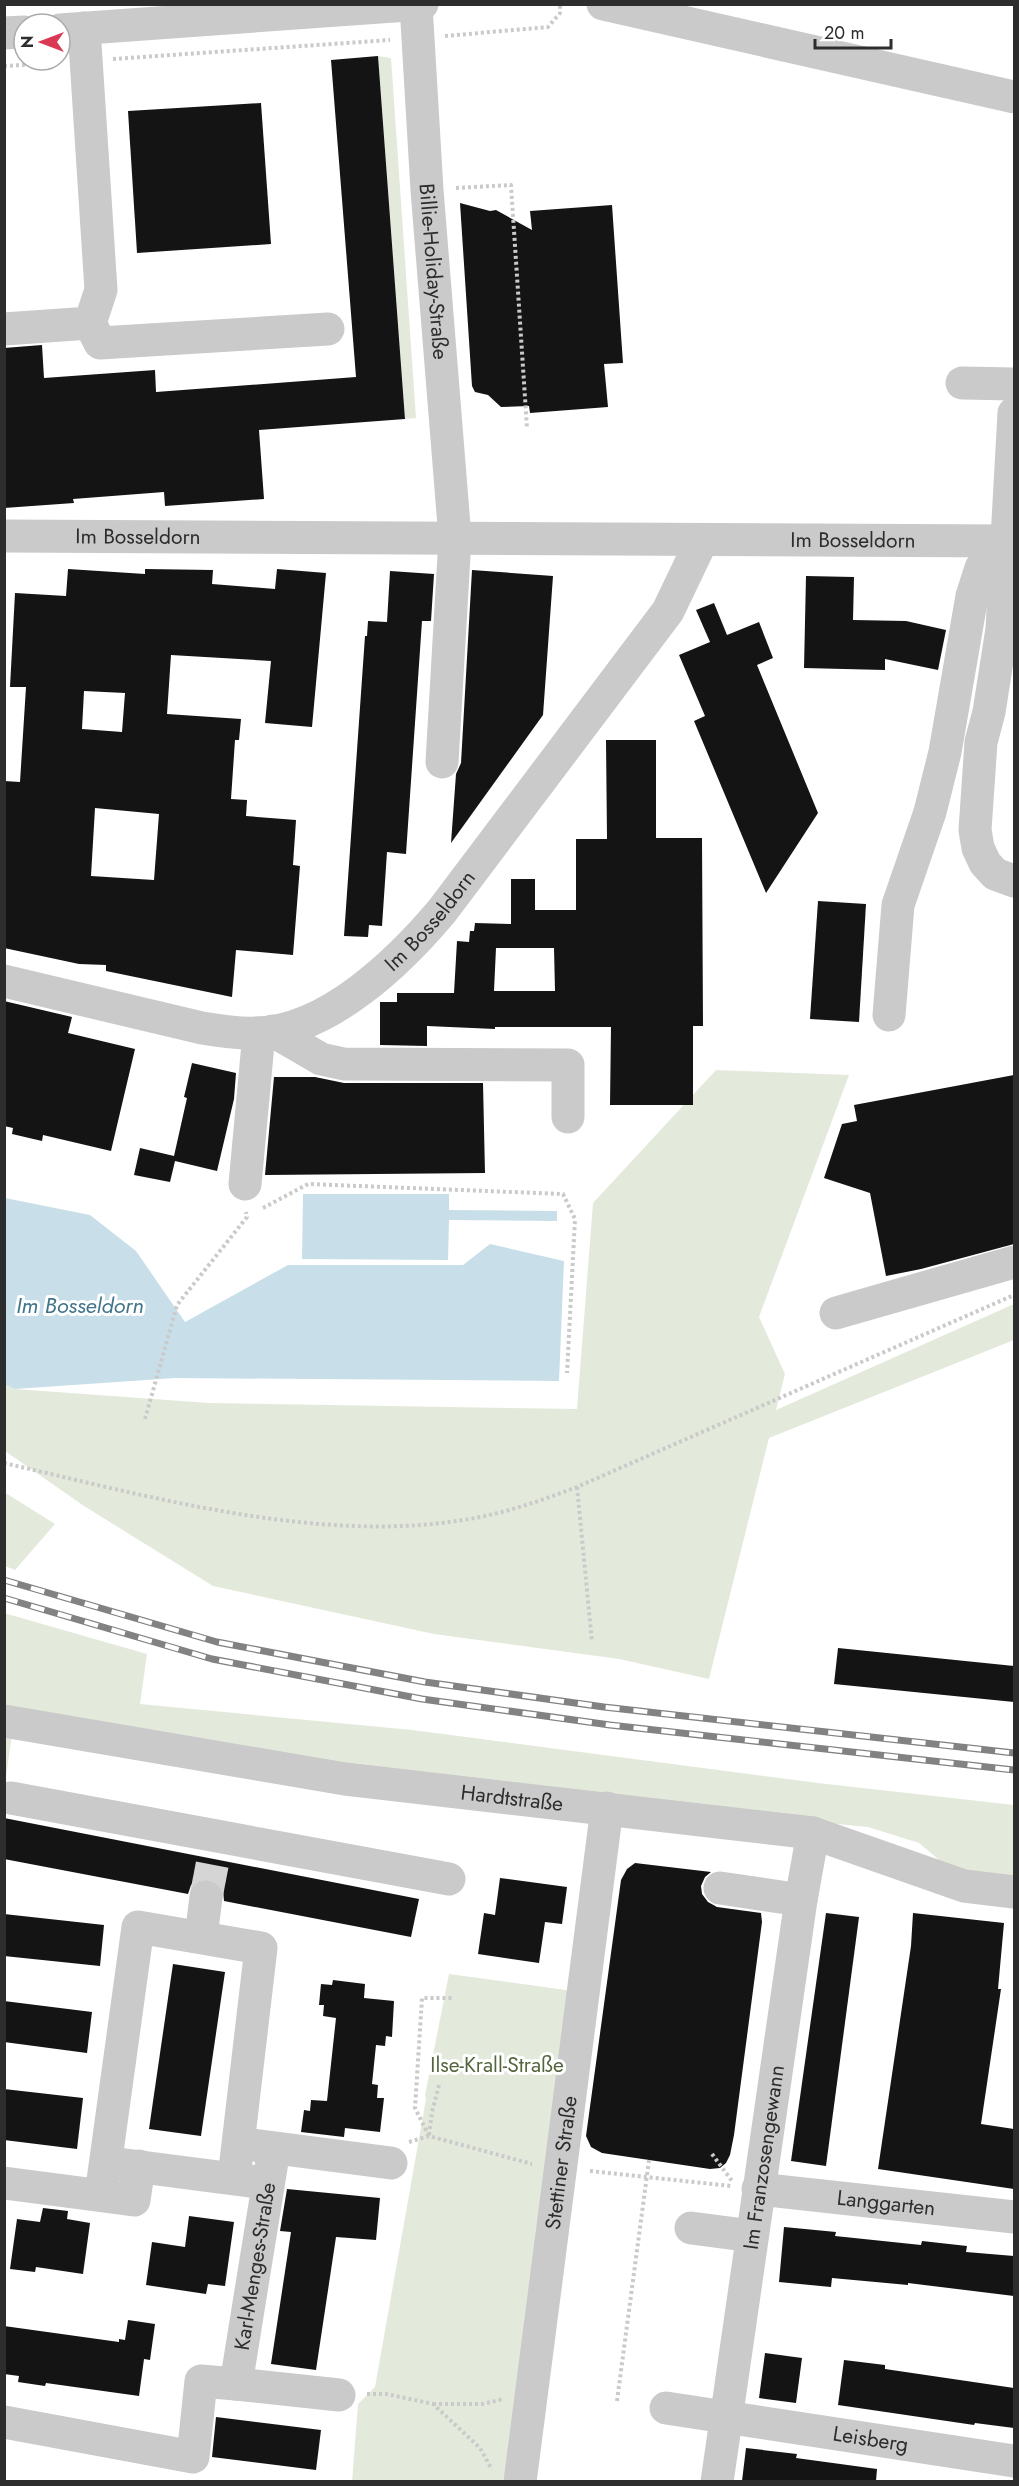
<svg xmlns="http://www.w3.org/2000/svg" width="1019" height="2486" font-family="Jost,sans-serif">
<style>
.green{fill:#e4eadb}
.water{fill:#c8dfe9}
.building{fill:#141414;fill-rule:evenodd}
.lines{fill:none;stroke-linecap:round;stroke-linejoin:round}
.minor-tunnel{stroke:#d5d5d5;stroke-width:33;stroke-dasharray:33 16;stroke-linecap:butt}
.path{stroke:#cacaca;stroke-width:4;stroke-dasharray:3 3;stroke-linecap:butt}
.minor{stroke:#cacaca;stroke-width:33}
.rail-casing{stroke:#828282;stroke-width:7}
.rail{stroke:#fff;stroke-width:4.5;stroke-dasharray:14;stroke-linecap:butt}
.labels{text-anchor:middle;stroke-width:6;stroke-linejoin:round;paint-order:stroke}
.street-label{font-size:21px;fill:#2d2d2d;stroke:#fff}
.park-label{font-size:21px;fill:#54663d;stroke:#fff}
.water-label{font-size:22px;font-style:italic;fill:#40748a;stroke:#fff}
</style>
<rect width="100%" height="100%" fill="#fff"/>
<g class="green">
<polygon points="378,56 391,58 416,418 405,419"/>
<polygon points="716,1070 849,1075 759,1317 785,1374 776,1410 1014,1304 1014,1340 769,1438 709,1679 619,1659 434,1634 213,1586 84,1506 5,1451 4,1385 15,1389 209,1403 577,1409 593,1203"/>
<polygon points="4,1492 55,1524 15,1570 5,1566"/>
<polygon points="4,1613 147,1654 140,1704 412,1730 818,1783 1014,1805 1014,1887 964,1881 919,1843 868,1827 607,1802 5,1715"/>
<polygon points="5,1726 13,1727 5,1784"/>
<polygon points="449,1974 573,1991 509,2481 352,2482 358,2404 375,2387 426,2099 425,2095"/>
</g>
<g class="water">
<polygon points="303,1194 449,1194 449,1210 557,1211 557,1221 449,1220 448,1260 302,1259"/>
<polygon points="5,1198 90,1215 136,1251 185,1322 288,1265 463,1265 490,1244 564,1261 559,1381 175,1378 15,1389 5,1385"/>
</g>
<g class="building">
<polygon points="378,56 405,419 259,430 264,499 165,506 164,492 73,499 74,503 4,508 4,348 42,345 44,378 155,370 156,392 356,377 331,60"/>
<polygon points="261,103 271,244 137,253 128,111"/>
<polygon points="460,203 490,211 496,210 532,230 530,211 612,205 623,363 604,364 608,407 530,413 529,406 501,407 488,395 475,392 472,386"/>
<path d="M68,569l77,5v-5l68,1 -1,14 63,5 2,-20 49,4 -14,154 -47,-4 6,-62 -100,-6 -4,59 74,5 -2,21h-4l-4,59 16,1 -1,16 50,4 -3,45 7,1 -7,89 -57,-5 -4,47 -126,-26v-6l-27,-1 -75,-16v-167l16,1 6,-95h-16l5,-94 51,3zM84,691l41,2 -3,39 -40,-3zM95,808l64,6 -5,66 -63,-4z"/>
<polygon points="472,570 553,576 543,715 451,843 456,774 461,763"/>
<polygon points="390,571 434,574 431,621 422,621 406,854 387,852 382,926 369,925 368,937 344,936 365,636 367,636 368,621 387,622"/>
<polygon points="806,576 854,577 853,620 906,621 946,630 938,670 885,659 885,670 804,668"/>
<polygon points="714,603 727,635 759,622 773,658 757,665 818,813 766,893 694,721 705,716 679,655 710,642 696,610"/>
<path d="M606,740h50v98h46l1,188h-10v79h-83l1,-78h-116v2l-68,-3v20l-47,-1v-43h17v-9h57l3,-52 12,1 1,-11h4l1,-8 36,1v-45h24v31h41v-71h31zM496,948h58l1,43h-61z"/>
<polygon points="818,901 866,904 859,1022 810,1019"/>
<polygon points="4,1001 72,1017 68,1033 135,1049 111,1151 43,1135 42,1141 12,1134 13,1128 4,1126"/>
<polygon points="192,1063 236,1073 234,1099 217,1171 175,1161 170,1182 134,1175 140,1148 174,1156 187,1098 184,1097"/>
<polygon points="1014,1075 1014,1244 921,1269 886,1276 870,1193 824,1178 842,1124 857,1121 854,1105"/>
<polygon points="274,1077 315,1077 344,1083 483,1083 485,1173 265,1175"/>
<polygon points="838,1648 1014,1666 1014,1702 834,1684"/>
<polygon points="4,1818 419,1899 411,1937 224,1901 223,1889 217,1882 209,1879 198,1880 191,1885 188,1894 4,1859"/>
<polygon points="635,1863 711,1872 705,1877 701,1886 702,1894 708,1902 717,1907 761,1913 762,1922 734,2135 730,2155 726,2163 720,2168 710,2169 602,2153 591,2147 586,2136 621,1880 627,1869"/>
<polygon points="500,1878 567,1887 562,1924 545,1922 539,1963 478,1954 484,1913 495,1915"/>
<polygon points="826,1913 859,1917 826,2166 791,2161"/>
<polygon points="913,1913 1004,1923 998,1989 1001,1989 981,2124 1014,2129 1014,2189 878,2169 911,1946"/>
<polygon points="4,1914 104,1925 100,1966 4,1956"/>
<polygon points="173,1964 225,1972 201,2136 149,2129"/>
<polygon points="333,1980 365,1984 364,1998 394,2001 392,2037 386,2036 385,2046 376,2045 372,2084 378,2085 377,2098 384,2098 380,2132 345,2128 344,2137 301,2132 304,2110 310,2111 311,2100 327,2101 336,2018 323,2016 324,2005 319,2005 321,1984 332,1985"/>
<polygon points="4,2001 92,2012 87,2053 4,2042"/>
<polygon points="4,2089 83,2098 77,2149 4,2140"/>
<polygon points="287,2189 380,2198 376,2240 336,2237 316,2370 271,2364 291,2232 280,2231"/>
<polygon points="43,2208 68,2211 67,2219 90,2223 83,2274 36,2267 35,2272 10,2269 17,2219 40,2222"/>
<polygon points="189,2216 234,2222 225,2286 208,2284 206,2294 146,2285 152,2242 185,2247"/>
<polygon points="784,2227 836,2232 835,2236 921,2245 922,2241 967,2246 966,2252 1014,2256 1014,2296 908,2283 908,2285 832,2278 831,2287 779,2282"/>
<polygon points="128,2320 155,2324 150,2360 144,2359 139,2396 46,2383 45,2386 18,2382 19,2376 4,2374 4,2326 119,2342 119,2339 125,2340"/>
<polygon points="765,2353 802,2358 796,2403 759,2398"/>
<polygon points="844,2360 885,2365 885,2369 1014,2388 1014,2428 975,2423 974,2425 838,2405"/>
<polygon points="216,2417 321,2430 316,2470 212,2457"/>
<polygon points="746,2448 797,2454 796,2458 877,2469 876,2481 742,2481"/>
</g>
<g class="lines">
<polyline class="minor-tunnel" points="206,1897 215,1850"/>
<g class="path">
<polyline points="445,36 548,27 560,13 560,4"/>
<polyline points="113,59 390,40"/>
<polyline points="4,66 58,63"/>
<polyline points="456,188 511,185 527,428"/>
<polyline points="263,1208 308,1184 563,1194 575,1219 567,1373"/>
<polyline points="145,1419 177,1305 247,1217 246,1212"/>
<path d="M4,1463c143,33 313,81 459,57 40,-6 77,-19 114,-33l437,-192"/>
<polyline points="577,1487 592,1642"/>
<polyline points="429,2135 432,2112 439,2085"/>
<polyline points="429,2136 415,2108 422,1998 453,1998"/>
<polyline points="409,2142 429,2136 532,2164"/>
<polyline points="712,2154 732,2181"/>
<polyline points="590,2171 731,2186"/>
<polyline points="367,2394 386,2394 433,2404 480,2448 491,2468"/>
<polyline points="617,2401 649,2160"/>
<polyline points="433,2404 483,2404 503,2399"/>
</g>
<g class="minor">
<polyline points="603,4 1014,97"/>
<path id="s1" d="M416,5l11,185 28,348 -13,224"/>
<polyline points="60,30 422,4"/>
<polyline points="4,33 24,32"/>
<polyline points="90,323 100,343 328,329"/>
<polyline points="4,329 90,323 101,290 84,28"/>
<polyline points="962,383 1014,384"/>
<polyline points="1014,413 1002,629 989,712 981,742 975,830 978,848 985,863 995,874 1014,881"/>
<path id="s2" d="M4,536l1002,5"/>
<path id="s3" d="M4,981l198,47c18,3 37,6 55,5 71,-2 142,-71 185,-122l226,-300 34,-71"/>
<polyline points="889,1015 898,905 930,812 945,752 972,596 981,568 1006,541"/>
<polyline points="273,1031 321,1059 344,1064 568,1065 568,1117"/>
<polyline points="245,1184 259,1033"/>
<polyline points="836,1313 1014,1262"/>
<path id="s4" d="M4,1721l341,58 468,54 151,53 50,6"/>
<polyline points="11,1798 449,1879"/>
<polyline points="720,1888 801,1900"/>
<polyline points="201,1937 206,1897"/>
<polyline points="253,2145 391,2163"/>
<polyline points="118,2164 257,2182"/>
<polyline points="4,2183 134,2200 139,2166"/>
<path id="s5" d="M758,2189l256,28"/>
<polyline points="101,2195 138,1927 261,1948 234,2178"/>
<polyline points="691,2228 752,2236"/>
<polyline points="236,2384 339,2395"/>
<path id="s6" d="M666,2408l348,53"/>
<path id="s7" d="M4,2422l189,35 8,-76 35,3 38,-235"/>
<path id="s8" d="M520,2482l87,-674"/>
<path id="s9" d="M717,2482l84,-582 12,-67"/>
</g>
<g class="rail-casing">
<g id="rail">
<polyline points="4,1580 217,1642 425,1682 604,1707 1014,1753"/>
<polyline points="4,1598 212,1659 422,1699 610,1725 1014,1770"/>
</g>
</g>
<use href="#rail" class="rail"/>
</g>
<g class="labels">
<g class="street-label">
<text dy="7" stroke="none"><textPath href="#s1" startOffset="267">Billie-Holiday-Straße</textPath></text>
<text dy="7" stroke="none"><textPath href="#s2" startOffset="134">Im Bosseldorn</textPath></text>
<text dy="7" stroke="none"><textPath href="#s2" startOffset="849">Im Bosseldorn</textPath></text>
<text dy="7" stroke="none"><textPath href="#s3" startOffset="471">Im Bosseldorn</textPath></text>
<text dy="7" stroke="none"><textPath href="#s4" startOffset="514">Hardtstraße</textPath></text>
<text dy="7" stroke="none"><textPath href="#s9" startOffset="328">Im Franzosengewann</textPath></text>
<text dy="7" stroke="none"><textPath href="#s8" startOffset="322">Stettiner Straße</textPath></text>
<text dy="7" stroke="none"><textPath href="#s5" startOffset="129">Langgarten</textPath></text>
<text dy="7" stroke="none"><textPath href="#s7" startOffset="423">Karl-Menges-Straße</textPath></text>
<text dy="7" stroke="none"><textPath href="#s6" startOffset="207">Leisberg</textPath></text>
</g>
<g class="park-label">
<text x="497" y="2072">Ilse-Krall-Straße</text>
</g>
<g class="water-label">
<text x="80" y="1313">Im Bosseldorn</text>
</g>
</g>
<rect width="1019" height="2486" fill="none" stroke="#2d2d2d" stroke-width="12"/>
<g transform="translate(42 42) rotate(270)"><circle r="28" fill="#ffffff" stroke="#ababab" stroke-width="1.5"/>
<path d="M0-4.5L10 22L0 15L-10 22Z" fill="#da3954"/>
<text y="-9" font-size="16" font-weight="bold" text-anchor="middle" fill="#2d2d2d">N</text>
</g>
<path d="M815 39v9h76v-9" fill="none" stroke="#2d2d2d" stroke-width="3"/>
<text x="824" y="39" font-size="18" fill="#2d2d2d" stroke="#ffffff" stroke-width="4.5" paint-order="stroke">20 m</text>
</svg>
